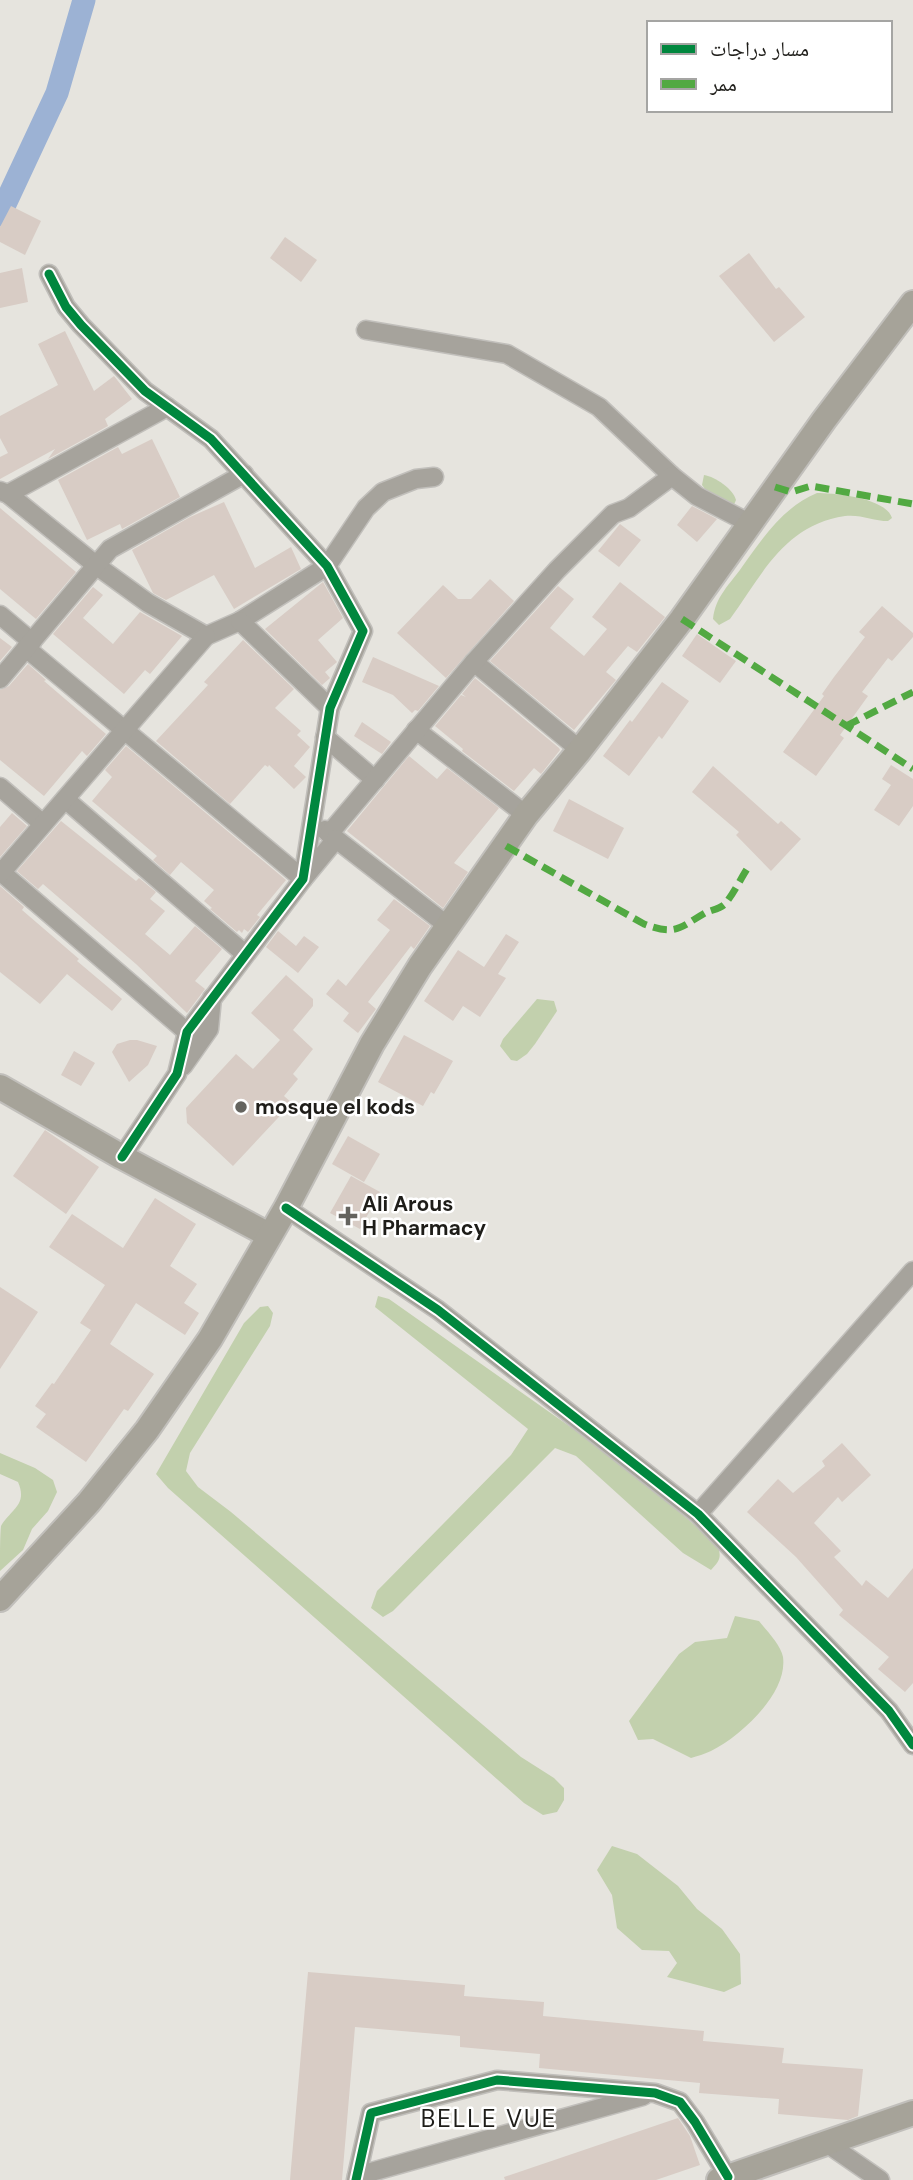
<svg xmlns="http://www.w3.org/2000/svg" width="913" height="2180" font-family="'DM Sans','Noto Naskh Arabic',sans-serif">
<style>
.forest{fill:#c2d0ad}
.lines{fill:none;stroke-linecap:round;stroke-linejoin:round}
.canal{stroke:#9cb2d4;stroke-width:23}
.building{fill:#d8ccc5}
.minor-casing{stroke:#c1bfbb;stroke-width:21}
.secondary-casing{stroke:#c1bfbb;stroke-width:28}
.minor{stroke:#a6a39c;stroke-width:18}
.secondary{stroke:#a6a399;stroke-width:24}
.quiet{stroke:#52a942;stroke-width:7;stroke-dasharray:14 7;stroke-linecap:butt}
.cycleway-casing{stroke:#fff;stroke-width:13}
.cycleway{stroke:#00873e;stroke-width:9}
.poi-dot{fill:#64635e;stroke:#fff;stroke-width:2.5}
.labels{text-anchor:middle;stroke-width:5;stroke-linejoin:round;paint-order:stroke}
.poi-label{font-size:21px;font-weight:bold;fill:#1e1d19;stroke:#fff;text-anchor:start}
.quarter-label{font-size:24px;letter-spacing:2px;fill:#1e1d19;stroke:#fff}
</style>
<rect width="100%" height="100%" fill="#e6e4de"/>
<g class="forest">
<path d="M704,475c12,2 29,14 32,25l-3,7 -25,-14 -6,-8z"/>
<path d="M817,493c18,0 69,5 75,25l-4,3c-14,0 -28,-7 -43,-5 -61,9 -83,59 -115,103l-11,6 -6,-6c2,-22 17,-35 29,-52 20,-28 41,-60 75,-74z"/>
<polygon points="537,999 554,1001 557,1011 535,1044 527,1054 517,1061 511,1060 500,1046 503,1039"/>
<path d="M378,1296l11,3 183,129 26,15 119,101c5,13 3,17 -6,26l-28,-17 -107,-97 -21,-8 -162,163 -10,6 -12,-9 6,-17 134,-136 17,-26 -153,-122z"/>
<polygon points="268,1306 273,1313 270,1326 190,1453 186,1471 198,1487 231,1512 521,1757 554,1778 564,1788 564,1800 557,1812 543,1815 524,1803 168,1488 156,1474 244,1323 260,1307"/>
<path d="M0,1453l35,15 18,12 4,12 -9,19 -16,18 -9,21 -23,21c0,-10 0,-37 1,-45 10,-17 27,-21 17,-44l-18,-8z"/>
<path d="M735,1616l24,5c8,10 22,24 24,36 5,36 -42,79 -72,94 -6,3 -14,5 -20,7l-38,-19 -15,1 -9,-19 50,-67 16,-12 32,-4z"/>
<polygon points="612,1846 637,1854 678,1886 697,1909 722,1929 740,1954 741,1984 724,1992 667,1977 677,1963 669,1951 642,1950 617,1928 612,1895 597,1870"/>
</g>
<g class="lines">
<polyline class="canal" points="0,215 57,93 84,0"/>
</g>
<g class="building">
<polygon points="11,206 41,221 25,255 0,242 0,227"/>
<polygon points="285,237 317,260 301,282 270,258"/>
<polygon points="749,253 776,289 779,287 805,317 774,342 719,276"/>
<polygon points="22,268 28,302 0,308 0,273"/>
<polygon points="65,331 94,391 114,376 132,399 105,419 108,426 48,459 55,449 0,479 0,457 8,453 0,438 0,416 58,385 38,344"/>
<polygon points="152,439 180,497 122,529 120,524 87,540 58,480 118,447 122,454"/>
<polygon points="224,502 255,568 291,547 301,569 234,609 214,575 166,600 153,593 132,550 190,517"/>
<polygon points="692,506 717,519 697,542 677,525"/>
<polygon points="0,508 76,572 36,619 0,589"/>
<polygon points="620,524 641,540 619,567 598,551"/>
<polygon points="490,579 514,601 446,678 397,633 443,585 458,599 471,599"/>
<polygon points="323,582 343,618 318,640 337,662 325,672 330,678 322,685 265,629"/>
<polygon points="620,582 665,617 637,652 628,646 606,672 616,680 574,730 490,661 558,586 574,599 550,628 584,656 607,629 592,617"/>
<polygon points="93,587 103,595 83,618 113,644 140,612 182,636 150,674 145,670 124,694 53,634"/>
<polygon points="882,606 913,633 913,637 892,661 888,658 862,692 868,696 840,735 844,738 816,776 783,752 824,696 822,694 834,677 865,637 859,632"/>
<polygon points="697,634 736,661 720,683 682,656"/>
<polygon points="0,638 12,647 0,661"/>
<polygon points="243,640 294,689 275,708 301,731 297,735 310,747 294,766 306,777 294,789 269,765 268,767 265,765 230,804 156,741 208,685 204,682"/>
<polygon points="373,657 439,686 418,711 415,710 412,713 393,695 362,682"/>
<polygon points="28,664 46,680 44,681 106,734 87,756 82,751 44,796 0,760 0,690 9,686"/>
<polygon points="475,678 559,748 560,750 541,774 534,768 514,791 462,751 463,749 435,726 461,695 466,697 462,694"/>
<polygon points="662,682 689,701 662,739 659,736 629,776 603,756 630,720 632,722"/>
<polygon points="362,722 391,742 382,754 354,736"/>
<polygon points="126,746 286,880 257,915 260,917 248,932 244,929 242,933 239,930 237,932 210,909 212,908 204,901 214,890 181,862 170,875 153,860 157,856 92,801 112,777 105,770"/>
<polygon points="409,756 437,779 447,768 499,808 454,863 468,872 443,908 347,831"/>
<polygon points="891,765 913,779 913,806 899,826 874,810 891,785 882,779"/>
<polygon points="713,766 778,824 781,821 801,839 771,871 736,835 739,832 692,792"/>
<polygon points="569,799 624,828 608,859 553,831"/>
<polygon points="12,813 27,826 0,857 0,827"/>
<polygon points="61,821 136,881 139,878 156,892 150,899 165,911 145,934 170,955 195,926 222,949 195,981 205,989 187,1013 136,964 43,884 38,889 17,871"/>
<polygon points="0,886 24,907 22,910 79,959 77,961 122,999 112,1011 67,974 40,1004 0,972"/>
<polygon points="394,899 430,926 414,949 411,946 368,1002 376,1009 358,1033 343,1021 349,1013 326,994 338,979 346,986 390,930 377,920"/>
<polygon points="278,931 296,946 304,936 319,947 298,973 266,947"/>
<polygon points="506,934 519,942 498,974 506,978 480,1017 463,1006 453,1021 424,1001 458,950 484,967"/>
<polygon points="286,975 313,999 313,1006 293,1030 313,1049 293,1074 298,1079 284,1096 292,1103 233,1166 187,1123 186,1108 236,1054 253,1069 280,1040 251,1013"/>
<polygon points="404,1035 453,1061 434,1094 431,1092 423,1106 378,1082"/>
<polygon points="130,1040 137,1040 157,1046 148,1065 129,1082 112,1052 117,1044"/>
<polygon points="74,1051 95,1063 81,1086 61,1075"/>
<polygon points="45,1130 99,1167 66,1214 13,1176"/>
<polygon points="348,1136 380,1154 364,1182 332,1164"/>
<polygon points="351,1176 380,1192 360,1229 330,1213"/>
<polygon points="155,1198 196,1224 170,1266 197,1284 184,1303 199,1313 185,1335 136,1303 110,1344 154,1374 128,1411 124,1409 86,1462 36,1427 46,1414 35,1406 52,1383 54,1384 91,1330 80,1323 105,1285 49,1247 72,1214 123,1248"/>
<polygon points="0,1287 38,1312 0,1369"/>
<polygon points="842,1443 871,1475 842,1502 838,1497 814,1523 841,1551 834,1557 862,1586 866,1580 888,1598 913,1568 913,1683 905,1692 878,1669 889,1657 839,1615 843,1610 796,1557 747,1512 778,1479 793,1493 825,1466 822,1461"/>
<polygon points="308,1972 465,1985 464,1996 544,2002 543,2016 704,2031 703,2041 784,2048 782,2063 863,2069 858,2116 848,2120 778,2114 779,2099 699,2093 700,2083 539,2068 540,2054 460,2047 460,2036 355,2027 342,2180 290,2180"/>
<polygon points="678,2118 690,2136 700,2165 656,2180 505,2180 504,2177"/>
</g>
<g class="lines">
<g class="minor-casing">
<g id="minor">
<polyline points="49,274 66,307 81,325 145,391 211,439 327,566 363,631 330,708 303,879 187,1032 177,1074 122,1157"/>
<polyline points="366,330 507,354 599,407 672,476 697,496 749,523"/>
<polyline points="0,491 8,494 97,566 148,603 206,636 240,621 327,566 366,508 383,492 416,479 434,477"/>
<polyline points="8,494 167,407"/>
<polyline points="0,615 32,642"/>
<polyline points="240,621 330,708"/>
<polyline points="26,648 303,879 336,839 325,830"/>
<polyline points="474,662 580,750"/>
<polyline points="0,679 110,549 244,474"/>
<polyline points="416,730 526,815"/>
<polyline points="325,737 375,780"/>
<polyline points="0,787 43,824"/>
<polyline points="65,799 245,954"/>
<polyline points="329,834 474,662 557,570 613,514 629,508 672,476"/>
<polyline points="336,839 448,926"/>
<polyline points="1,872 187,1032"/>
<polyline points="0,874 206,636"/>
<polyline points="183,1066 209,1029 212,998"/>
<polyline points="286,1208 438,1310 698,1514 889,1711 913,1745"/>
<polyline points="698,1514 913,1271"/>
<polyline points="828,2144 880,2180"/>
<polyline points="357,2176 643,2096"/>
<polyline points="356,2180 371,2113 497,2080 655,2093 680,2102 695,2122 728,2177"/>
</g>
</g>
<g class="secondary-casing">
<g id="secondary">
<polyline points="0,1087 122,1157 269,1235"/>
<polyline points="0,1599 89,1502 147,1430 210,1339 286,1208 372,1044 420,966 526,815 580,750 682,619 824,420 913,303"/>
<polyline points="719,2180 913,2113"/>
</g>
</g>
<use href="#minor" class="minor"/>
<use href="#secondary" class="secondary"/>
<g class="quiet">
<polyline points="775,487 791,492 811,486 913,504"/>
<polyline points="682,619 913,769"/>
<polyline points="846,726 913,692"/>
<path d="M506,846l138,78c32,12 35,4 61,-11 6,-3 15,-4 20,-9 9,-11 16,-26 24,-38"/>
</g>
<g class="cycleway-casing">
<g id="cycleway">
<polyline points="49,274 66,307 81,325 145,391 211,439 327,566 363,631 330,708 303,879 187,1032 177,1074 122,1157"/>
<polyline points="286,1208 438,1310 698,1514 889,1711 913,1745"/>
<polyline points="356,2180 371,2113 497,2080 655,2093 680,2102 695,2122 728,2177"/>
</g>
</g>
<use href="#cycleway" class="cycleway"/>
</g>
<g class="poi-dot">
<circle cx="241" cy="1107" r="7"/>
<path d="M344.5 1205.5h7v7h7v7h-7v7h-7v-7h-7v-7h7z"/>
</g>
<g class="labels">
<g class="poi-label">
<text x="255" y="1114">mosque el kods</text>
<text x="362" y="1211">Ali Arous<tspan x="362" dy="24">H Pharmacy</tspan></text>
</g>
<g class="quarter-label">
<text x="489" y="2127">BELLE VUE</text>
</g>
</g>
<rect x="647" y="21" width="245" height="91" fill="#ffffff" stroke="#a5a5a3" stroke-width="2"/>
<rect x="661" y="44" width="35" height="10" fill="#00873e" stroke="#a5a5a3" stroke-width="2"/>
<text x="710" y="56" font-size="21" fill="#1e1d19">مسار دراجات</text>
<rect x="661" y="79" width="35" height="10" fill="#52a942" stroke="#a5a5a3" stroke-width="2"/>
<text x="710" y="91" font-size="21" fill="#1e1d19">ممر</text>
</svg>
